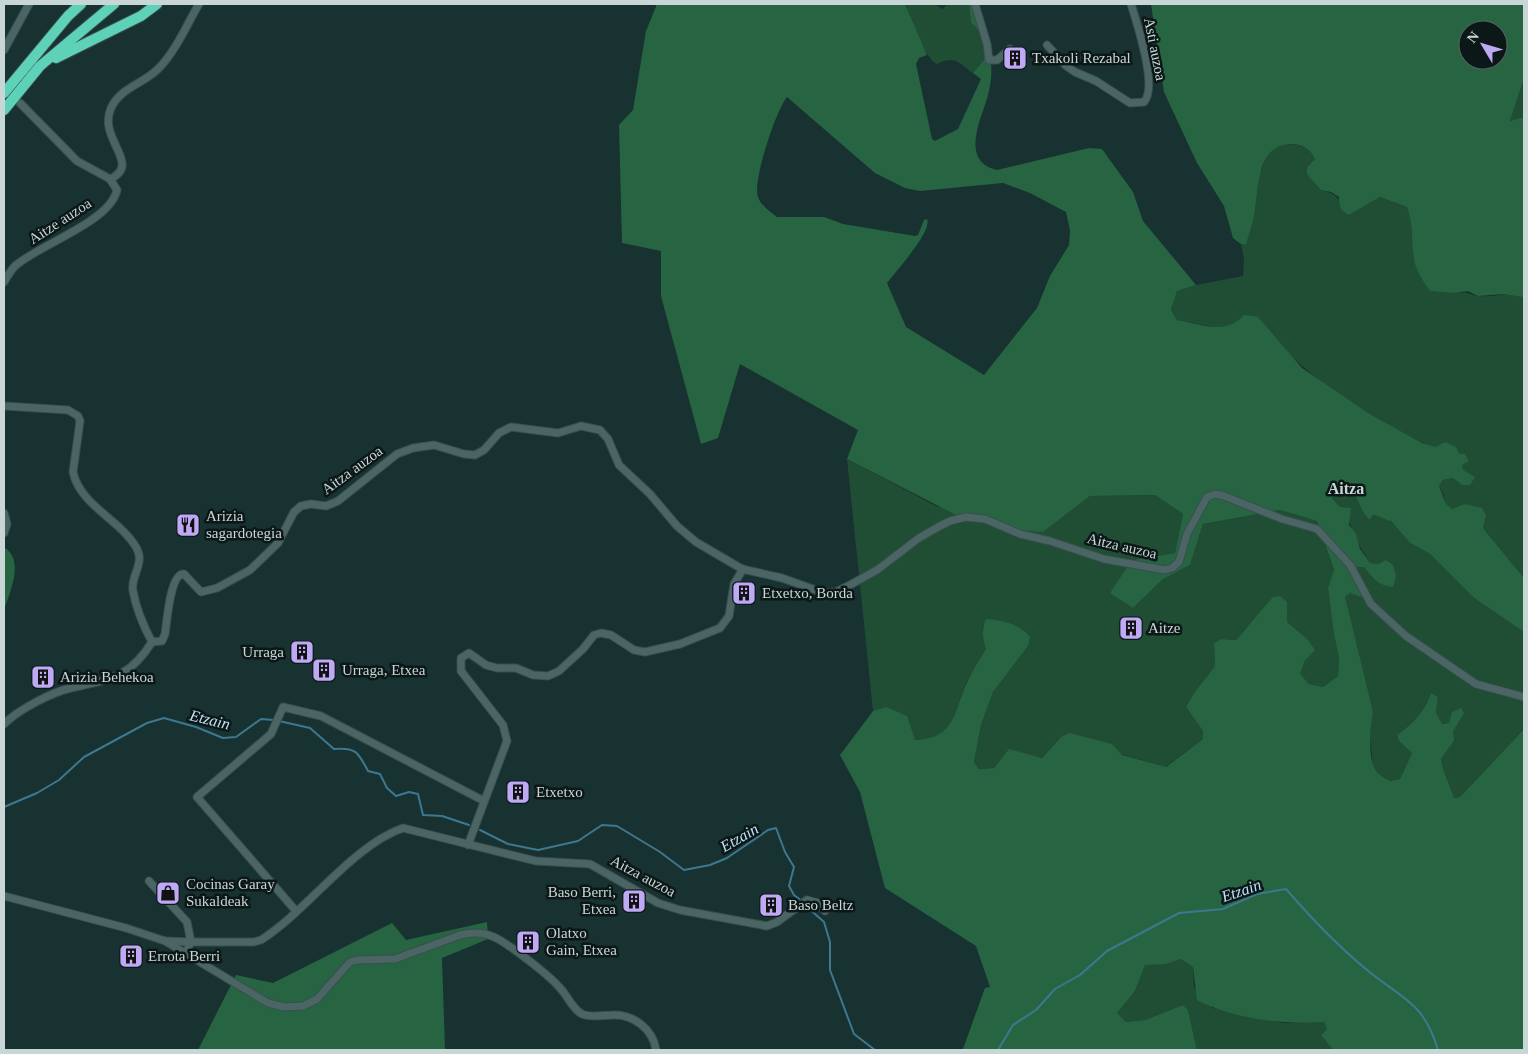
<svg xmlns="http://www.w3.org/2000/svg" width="1528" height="1054" font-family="Georgia,serif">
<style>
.green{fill:#1f4e34}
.forest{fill:#276542;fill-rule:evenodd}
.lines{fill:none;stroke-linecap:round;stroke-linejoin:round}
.stream{stroke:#3e7890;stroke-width:2}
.minor-casing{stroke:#394e4e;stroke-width:9}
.highway-casing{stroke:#394e4e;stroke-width:12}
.minor{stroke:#4b6565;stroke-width:7}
.highway{stroke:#5ed2b8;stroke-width:10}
.labels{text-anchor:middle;stroke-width:5;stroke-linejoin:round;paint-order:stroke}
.street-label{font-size:15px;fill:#c8d7d6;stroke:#0c1717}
.poi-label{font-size:15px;fill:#c8d7d6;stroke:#0c1717;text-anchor:start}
.neighbourhood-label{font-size:16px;font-weight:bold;fill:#c8d7d6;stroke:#0c1717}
.water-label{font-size:16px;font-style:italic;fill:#c0e2f7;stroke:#0c1717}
</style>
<rect width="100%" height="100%" fill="#183131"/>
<g class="green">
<path d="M905,4h29l9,5 4,-5h22l2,19c13,10 12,22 13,37l-11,13c-15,-11 -18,-18 -36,-9 -12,-4 -26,-47 -32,-60z"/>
<polygon points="1524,78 1524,117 1510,121"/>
<path d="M1280,144c16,0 27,0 35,15l-8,8 14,23c16,3 20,11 28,25l31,-18 27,10 6,14 1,39 41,33c16,-2 13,2 24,3 15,2 32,-6 45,1v281l-41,-50 3,-12 -22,-12 -12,5 -7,-5 -1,-9 -5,-9 4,-6 10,-2 9,7v-20l6,-4c-15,-10 -33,-12 -49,-20 -59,-30 -123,-68 -161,-124l-34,12 -47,-9 -6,-10 6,-19 19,-6 47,-9 1,-17 -3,-15 5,1 9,-33 4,-36 9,-24z"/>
<path d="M847,459l89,47 107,26 47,-36 65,-1 28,19 -8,39 -43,7 1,48 30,-29 27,-14 13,-41 77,-14 37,11 17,50 -6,17 6,47 5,22 -1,19 -15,11 -14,-3 -10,-10 6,-14 -10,-30 -8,-8 -41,6 -10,12 -15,-1 -7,4 1,23 -21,27 -8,14 17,24v8l-38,28 -104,-30 -19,21 -33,-8 -15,18 -15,1 -5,-7 7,-37 12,-33 35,-46 -45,-20c-1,7 4,17 3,23 -1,9 -13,22 -18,30 -15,31 -10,59 -53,61l-29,-33 -13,4z"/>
<path d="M1340,484c22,6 15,24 30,36l3,-5c7,0 11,6 18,6l19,22 20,11 44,44 50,34v97l-64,68 -6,1c-4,-14 -11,-25 -13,-39l13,-18 -5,-18 -7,1 -6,-12 2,-15 -7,-4c-6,19 -19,31 -34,42l2,6 13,12 -12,26 -10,2 -12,-7 -5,-8 -4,-38 4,-16 -20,-71 -8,-44 5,-4 13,4 -9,-18 2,-12h8l9,12 6,-15 -9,-1c-7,-11 -21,-34 -21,-46l-17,-19 2,-10z"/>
<polygon points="1181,959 1193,967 1194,987 1213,1008 1284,1023 1324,1022 1327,1029 1321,1035 1333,1050 1197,1050 1188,1010 1183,1005 1145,1020 1126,1022 1116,1013 1135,991 1145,964 1166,964"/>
</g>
<g class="forest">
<path d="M657,4h248l22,51 -8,3 -3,6 16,75 3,2 23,-12 23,-50 -8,-6 11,-13c-1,-15 0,-27 -13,-37l-2,-19h9c6,19 12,39 13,60 1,8 0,18 -2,27 -5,24 -32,69 8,79l92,-22 13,1 31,43 10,29 53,64 -19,6 -6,19 6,10c25,4 48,16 67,-5l14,2 44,51 66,45 54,30 14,4 9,-5 11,5 3,7h6l4,7 -7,4 1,5 12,7 -5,8h-8l-9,-7 -10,2 -4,6 7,18 6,5 12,-5 18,4 4,8 -3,12 41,50v54l-50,-34 -44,-44 -20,-11 -19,-22c-7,0 -11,-6 -18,-6l-3,5c-15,-12 -8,-30 -30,-35l-6,3 -2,10 8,9 11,1 -2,17 7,9 4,15 10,14 9,1 7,-4 7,5 3,11 -3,11c-14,-1 -21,-9 -29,-20h-8l-2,12 10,19 -14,-5 -5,4 28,115c-3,15 -6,48 4,60 3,4 9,6 13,9l10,-2 12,-26 -13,-12 -2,-6c15,-11 28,-23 34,-42l7,4 -2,15 6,12 7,-1 3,-11 9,-4 3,5 -11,18 1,10 -13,18c2,14 9,25 13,39l6,-1 64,-68v321h-191l-12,-15 6,-6 -3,-7c-41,3 -90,-3 -127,-22l-4,-33 -12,-8 -15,5 -21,1 -10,26 -18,22 9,9 19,-2 38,-15 5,5 9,40h-238l4,-1 22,-61 5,-1 -14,-41 -91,-58 -25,-96 -20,-37 33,-44 13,-4 21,9 8,24c42,-2 38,-29 53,-60 5,-10 12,-21 18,-31 -3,-11 -5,-19 0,-30 14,1 35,5 44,18l-2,9 -35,46 -12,33 -7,37 5,7 15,-1 15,-19 33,9 19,-21 8,-4 43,11 10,11 44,12 37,-28v-8l-17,-24 8,-14 21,-27 -1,-23 7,-4 15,1 37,-43 7,-1 7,6v20l21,18 7,10 -10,10 -5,14 9,10 14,3 15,-11 1,-19 -5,-22 -6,-47 6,-18 -17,-49 -37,-11 -77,14 -13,41 -27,14 -30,29 -23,-15 22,-33 43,-7 8,-39 -28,-19 -65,1 -47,36 -26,-2 -28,-12 -33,-3 -109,-56 11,-29 -118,-66 -22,74 -17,6 -40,-148v-45l-39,-8 -3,-118 14,-15 13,-79zM787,97l88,76 30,15 15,3 83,-8 27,10 36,19 4,18 -1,15 -19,31 -13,32 -53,67 -78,-48 -19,-44c9,-12 46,-52 40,-64l-3,1 -6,15 -3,1 -72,-12 -19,-7h-47c-6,-5 -16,-11 -19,-20 -6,-15 18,-87 29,-100z"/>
<path d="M1151,4h373v74l-14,43 14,-4v180l-20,-3 -26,2 -10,-5 -13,2 -25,-2c-7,-10 -14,-20 -16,-32 -3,-19 0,-34 -7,-52l-27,-10 -31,18c-8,-4 -10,-9 -10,-18l-8,-5 -10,-2 -14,-16v-7l8,-8c-5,-10 -13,-15 -24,-15 -34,1 -32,41 -36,67 -2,11 -6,23 -9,34l-5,-1 -8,-6 -9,-32 -27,-43 -33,-71zM1468,30h30v30h-30z"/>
<path d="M4,547c21,13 6,45 0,63z"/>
<polygon points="487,922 488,939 442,958 445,1050 198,1050 236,975 273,983 392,923 406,940"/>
</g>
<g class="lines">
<g class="stream">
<path d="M279,721l31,7 24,21c22,-2 24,3 34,22l12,3 7,14 9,8 13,-4 9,2 5,21 19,1 27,9"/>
<polyline points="4,807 37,793 59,780 84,757 147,723 164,718 196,727 223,738 236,737 261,719 274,720"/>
<polyline points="480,830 508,844 538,850 578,841 602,825 617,826 660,852 684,870 710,865 727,858 768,830 776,828 785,852 794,867 789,886 794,895 802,901"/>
<polyline points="805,905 824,922 830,942 830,970 854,1034 875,1050"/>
<path d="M998,1050l15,-25 23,-15 19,-21 25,-14 27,-24 72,-38 44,-4 34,-15 29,-5c25,29 52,57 81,81 35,29 57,32 71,80"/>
</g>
<g class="minor-casing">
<g id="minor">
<polyline points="975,4 987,44 989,60 997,60 1010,49"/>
<path d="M1047,45l18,20 10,7 21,9 34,22 14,-1c14,-15 -7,-79 -13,-98"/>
<polyline points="4,50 29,4"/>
<path d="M20,103l57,58 33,18c33,-15 -13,-40 1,-71 9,-20 32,-24 47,-39 18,-18 28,-43 41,-65"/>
<path d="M4,282c3,-5 7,-12 11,-16 25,-22 95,-44 102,-76l-7,-11"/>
<path d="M4,406l64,4 10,6 2,5 -7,51c7,33 46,47 63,75 10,17 -6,28 -3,44 3,17 11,36 19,51l10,-1 3,-7c2,-12 5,-61 19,-60l17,18 16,-4 33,-18 28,-27 16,-31 7,-6 10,-2 15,2 12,-5 59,-47 16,-6 21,-3 30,9 11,1 9,-5 15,-17 12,-6 47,6 23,-7 19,4 8,9 11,26 31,29 27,32 19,16 46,27 40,9 42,15 12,-1 14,-7 27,-15 42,-32 21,-12 10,-5 16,-4 19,2 35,15 30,7 54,18 61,11 7,-2 7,-6 8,-28 20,-37 8,-3 9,2 58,23 35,10 33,36 21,39 35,32 70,48 48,13"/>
<polyline points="4,513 7,524 4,533"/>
<path d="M4,724c14,-14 48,-32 67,-36 38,-9 58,-9 81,-46"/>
<polyline points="468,845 507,741 503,725 461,671 461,658 469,653 486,665 497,668 516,668 533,675 548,676 559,671 583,649 594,635 601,633 611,635 634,650 645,652 680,644 720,628 729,616 734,584 743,569"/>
<polyline points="149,881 187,922 191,942 165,941"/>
<path d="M4,896l122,32 39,13 103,62 16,4 19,-1 14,-7 33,-37 7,-2 38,-1 65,-24c11,-3 23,-3 34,2 15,7 55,38 66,51 8,8 12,21 22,26 9,4 21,1 31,1 20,-1 40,14 43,35"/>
<polyline points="296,911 197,797 271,734 283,707 321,716 484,801"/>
<path d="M191,956l-3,-8 3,-6h63l7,-2c46,-29 92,-95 142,-112l133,33 54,3 68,39 22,7 87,16 10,-4 30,-22 11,3 7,8"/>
</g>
</g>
<g class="highway-casing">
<g id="highway">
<polyline points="56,58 141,16 157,4"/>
<polyline points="4,93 68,16 81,4"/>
<polyline points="4,110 40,66 114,4"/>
</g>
</g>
<use href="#minor" class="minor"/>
<use href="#highway" class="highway"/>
</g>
<defs>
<g id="building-square" transform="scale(1.25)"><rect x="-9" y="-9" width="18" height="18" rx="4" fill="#bea9f5" stroke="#0c1717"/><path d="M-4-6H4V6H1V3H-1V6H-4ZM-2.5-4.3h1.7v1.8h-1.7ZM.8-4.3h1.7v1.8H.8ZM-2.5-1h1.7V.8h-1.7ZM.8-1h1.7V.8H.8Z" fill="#111"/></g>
<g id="restaurant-square" transform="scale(1.25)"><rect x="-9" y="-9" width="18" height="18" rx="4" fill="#bea9f5" stroke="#0c1717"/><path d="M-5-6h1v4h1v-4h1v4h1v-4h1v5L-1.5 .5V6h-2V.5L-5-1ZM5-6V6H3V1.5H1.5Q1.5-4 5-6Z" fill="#111"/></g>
<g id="shop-square" transform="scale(1.25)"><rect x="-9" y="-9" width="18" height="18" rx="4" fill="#bea9f5" stroke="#0c1717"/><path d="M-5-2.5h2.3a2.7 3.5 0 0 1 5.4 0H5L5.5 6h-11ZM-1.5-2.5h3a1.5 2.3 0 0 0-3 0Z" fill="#111"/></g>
</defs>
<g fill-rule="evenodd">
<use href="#building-square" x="1015" y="58"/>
<use href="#restaurant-square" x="188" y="525"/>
<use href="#building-square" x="744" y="593"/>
<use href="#building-square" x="1131" y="628"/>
<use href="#building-square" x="302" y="652"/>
<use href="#building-square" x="324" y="670"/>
<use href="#building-square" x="43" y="677"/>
<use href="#building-square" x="518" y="792"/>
<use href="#shop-square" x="168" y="893"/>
<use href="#building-square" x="634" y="901"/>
<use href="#building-square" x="771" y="905"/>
<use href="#building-square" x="528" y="942"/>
<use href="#building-square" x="131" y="956"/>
</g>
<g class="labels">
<g class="street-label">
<text transform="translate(1155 49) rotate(79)" y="5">Asti auzoa</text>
<text transform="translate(60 221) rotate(-33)" y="5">Aitze auzoa</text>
<text transform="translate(352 470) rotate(-36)" y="5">Aitza auzoa</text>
<text transform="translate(1122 546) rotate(13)" y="5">Aitza auzoa</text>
<text transform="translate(643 876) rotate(28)" y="5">Aitza auzoa</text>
</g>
<g class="poi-label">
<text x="1032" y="63">Txakoli Rezabal</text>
<text x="206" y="521">Arizia<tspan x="206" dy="17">sagardotegia</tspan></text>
<text x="762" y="598">Etxetxo, Borda</text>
<text x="1148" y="633">Aitze</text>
<text x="284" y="657" text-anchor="end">Urraga</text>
<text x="342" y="675">Urraga, Etxea</text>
<text x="60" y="682">Arizia Behekoa</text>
<text x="536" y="797">Etxetxo</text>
<text x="186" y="889">Cocinas Garay<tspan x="186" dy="17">Sukaldeak</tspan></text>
<text x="616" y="897" text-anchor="end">Baso Berri,<tspan x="616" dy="17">Etxea</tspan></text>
<text x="788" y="910">Baso Beltz</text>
<text x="546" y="938">Olatxo<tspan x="546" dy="17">Gain, Etxea</tspan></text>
<text x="148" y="961">Errota Berri</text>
</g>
<g class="neighbourhood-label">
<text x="1346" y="494">Aitza</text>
</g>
<g class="water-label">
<text transform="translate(210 719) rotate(14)" y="6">Etzain</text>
<text transform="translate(739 837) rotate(-30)" y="6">Etzain</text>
<text transform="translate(1241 890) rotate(-19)" y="6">Etzain</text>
</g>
</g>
<rect width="1528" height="1054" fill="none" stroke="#c8d7d6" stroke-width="10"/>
<g transform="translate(1483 45) rotate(308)"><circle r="24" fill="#0c1717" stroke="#576463"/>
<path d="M0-4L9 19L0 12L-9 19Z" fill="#bea9f5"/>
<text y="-8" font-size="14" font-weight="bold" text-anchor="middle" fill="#c8d7d6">N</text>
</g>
</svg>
